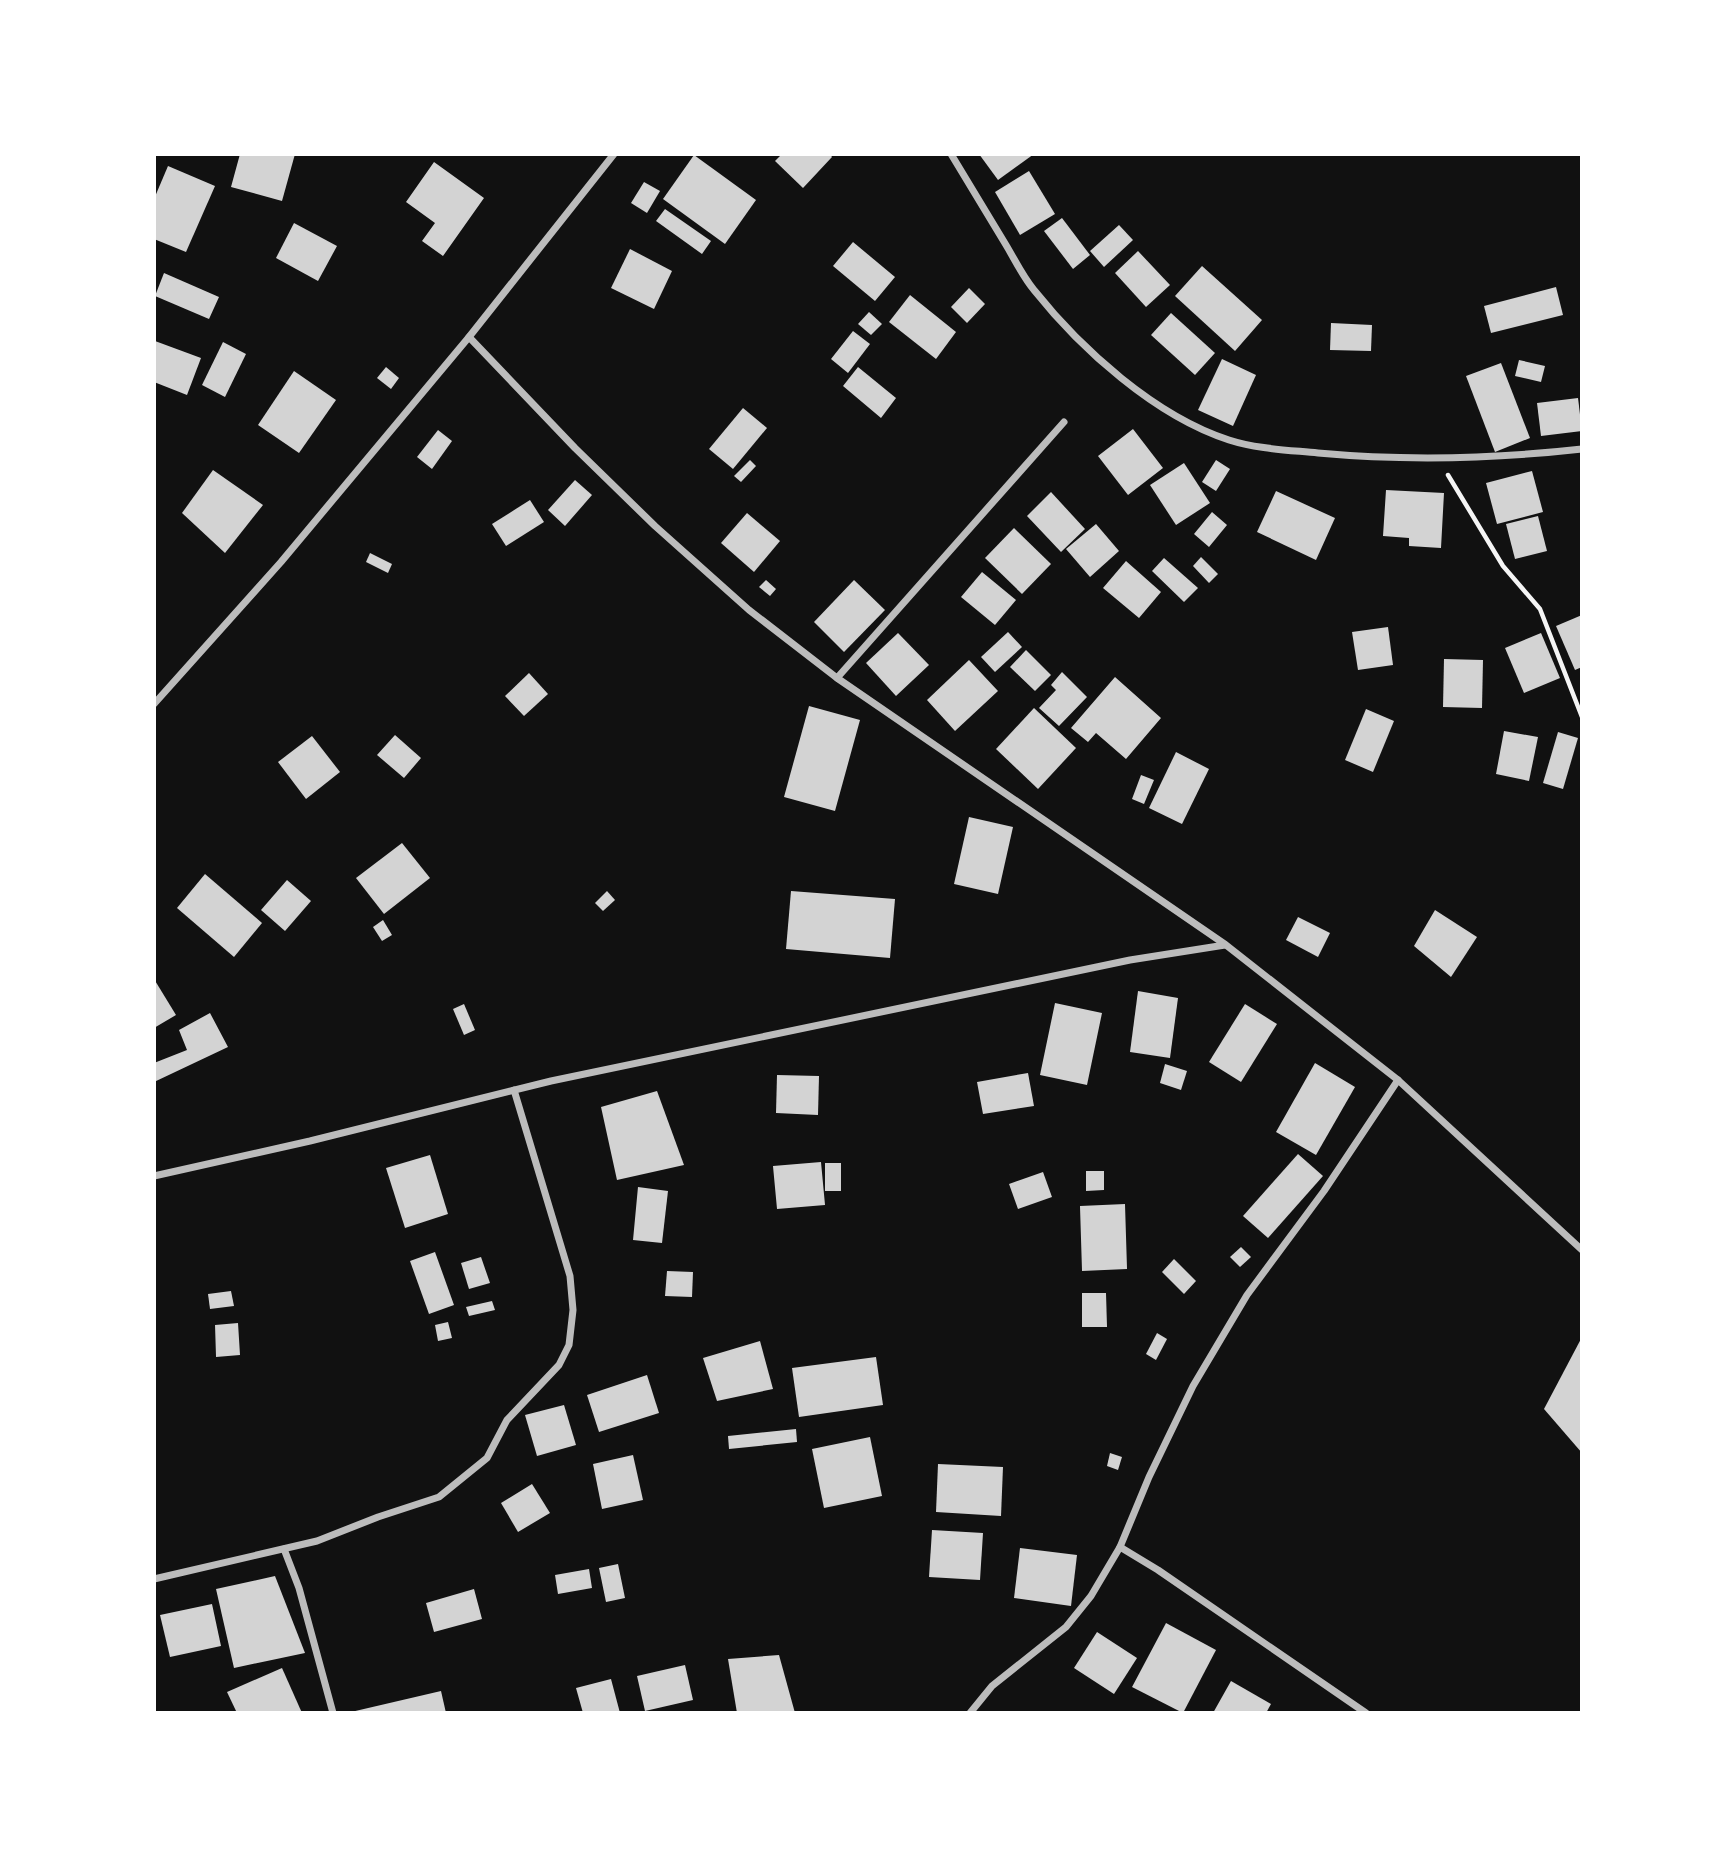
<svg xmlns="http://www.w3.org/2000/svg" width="1736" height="1867" font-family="Mulish,sans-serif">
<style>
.building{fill:#d3d3d3}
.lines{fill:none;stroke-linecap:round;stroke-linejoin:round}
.path{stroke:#f5f5f5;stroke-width:4.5}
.minor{stroke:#bcbcbc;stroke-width:7}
</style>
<rect width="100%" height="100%" fill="#111"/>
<g class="building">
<polygon points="240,154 295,154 282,201 231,187"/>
<polygon points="782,154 830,154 832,157 803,188 775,161"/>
<polygon points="979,154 1034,154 998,180"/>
<polygon points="694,155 756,200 725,244 663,199"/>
<polygon points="434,162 484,198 443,256 422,241 435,223 406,202"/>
<polygon points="168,166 215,186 186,252 154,239 154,199"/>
<polygon points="1029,171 1055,214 1020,235 995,192"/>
<polygon points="644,182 660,191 647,213 631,203"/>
<polygon points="665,209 711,241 702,254 656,221"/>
<polygon points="1062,218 1090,255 1073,269 1044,231"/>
<polygon points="294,223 337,246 318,281 276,258"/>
<polygon points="1119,225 1133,240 1104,267 1090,251"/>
<polygon points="853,242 895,277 875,301 833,266"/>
<polygon points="630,249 672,271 654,309 611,288"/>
<polygon points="1138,251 1170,285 1146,307 1115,273"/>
<polygon points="1202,266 1262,320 1235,351 1175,296"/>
<polygon points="164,273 219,297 209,319 155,296"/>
<polygon points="1556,287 1563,315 1491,333 1484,306"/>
<polygon points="969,288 985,304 967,323 951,307"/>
<polygon points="910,295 956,332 936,359 889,322"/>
<polygon points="869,312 882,324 871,335 858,324"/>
<polygon points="1171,313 1215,353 1195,375 1151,335"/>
<polygon points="1331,323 1372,325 1371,351 1330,350"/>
<polygon points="853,331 870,344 848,373 831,359"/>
<polygon points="155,341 201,358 187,395 154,382"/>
<polygon points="223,342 246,354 225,397 202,385"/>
<polygon points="1222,359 1256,375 1233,426 1198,410"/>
<polygon points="1519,360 1545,366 1541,382 1515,376"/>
<polygon points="1501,363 1530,438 1495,452 1466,376"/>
<polygon points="386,367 399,378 391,389 377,378"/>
<polygon points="858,367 896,398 881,418 843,386"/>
<polygon points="294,371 336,400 299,453 258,425"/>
<polygon points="1578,398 1582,431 1541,436 1537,403"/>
<polygon points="743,408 767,428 733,469 709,449"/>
<polygon points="1133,429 1163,468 1128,495 1098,456"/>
<polygon points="438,430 452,441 432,469 417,457"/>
<polygon points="750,460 756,466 741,482 734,476"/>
<polygon points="1216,460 1230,469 1216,491 1202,482"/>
<polygon points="1184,463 1210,503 1176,525 1150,485"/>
<polygon points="213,470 263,505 225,553 182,513"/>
<polygon points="1532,471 1543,512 1497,524 1486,483"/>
<polygon points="575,480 592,495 565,526 548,510"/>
<polygon points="1386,490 1444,493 1441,548 1409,546 1409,538 1383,536"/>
<polygon points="1276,491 1335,518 1316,560 1257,532"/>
<polygon points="1051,492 1085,529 1061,552 1027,516"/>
<polygon points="530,500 544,522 506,546 492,524"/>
<polygon points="1212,512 1227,525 1209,547 1194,534"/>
<polygon points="747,513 780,541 754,572 721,543"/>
<polygon points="1538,516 1547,551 1515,559 1506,524"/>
<polygon points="1096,524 1119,551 1090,577 1066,549"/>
<polygon points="1014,528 1051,564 1022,594 985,558"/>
<polygon points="370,553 392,564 388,573 366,562"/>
<polygon points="1201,557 1218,574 1209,583 1193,566"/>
<polygon points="1164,558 1198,588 1184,602 1152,571"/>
<polygon points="1126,561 1161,592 1139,618 1103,588"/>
<polygon points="982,572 1016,600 995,625 961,597"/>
<polygon points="766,580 776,589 770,596 759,587"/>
<polygon points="854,580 885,610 844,652 814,622"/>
<polygon points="1582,615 1582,667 1575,670 1556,626"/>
<polygon points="1388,627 1393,665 1358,670 1352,632"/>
<polygon points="1008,632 1022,647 995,672 981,657"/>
<polygon points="898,633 929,665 896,696 866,663"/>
<polygon points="1541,633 1560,678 1524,693 1505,648"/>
<polygon points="1026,650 1051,675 1035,691 1010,667"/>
<polygon points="1444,659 1483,660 1482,708 1443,707"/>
<polygon points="969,660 998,691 955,731 927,700"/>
<polygon points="1062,672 1087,697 1059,726 1039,708 1056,690 1051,685"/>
<polygon points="529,673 548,694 524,716 505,696"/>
<polygon points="1115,677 1161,718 1126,759 1096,733 1088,742 1071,728"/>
<polygon points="809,706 860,720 835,811 784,797"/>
<polygon points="1034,708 1076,748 1038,789 996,749"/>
<polygon points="1366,709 1394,721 1373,772 1345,760"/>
<polygon points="1504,731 1538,737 1529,781 1496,774"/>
<polygon points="1558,732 1578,738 1563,789 1543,783"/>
<polygon points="395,735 421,758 404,778 377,755"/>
<polygon points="312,736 340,772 306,799 278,762"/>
<polygon points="1176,752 1209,769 1182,824 1149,808"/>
<polygon points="1141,775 1154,780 1144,804 1132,799"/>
<polygon points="969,817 1013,827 998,894 954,884"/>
<polygon points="402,843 430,878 384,914 356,878"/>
<polygon points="205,874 262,923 234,957 177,908"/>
<polygon points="287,880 311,901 285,931 261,910"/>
<polygon points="607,891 615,900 603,911 595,903"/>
<polygon points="791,891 895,899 890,958 786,949"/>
<polygon points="1435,910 1477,937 1451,977 1414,946"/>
<polygon points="1298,917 1330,933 1318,957 1286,940"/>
<polygon points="383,920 392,935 382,941 373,927"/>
<polygon points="154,979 176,1015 154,1028"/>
<polygon points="1138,991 1178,998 1170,1058 1130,1052"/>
<polygon points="1055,1003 1102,1013 1087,1085 1040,1075"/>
<polygon points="464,1004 475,1030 464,1035 453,1009"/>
<polygon points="1245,1004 1277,1024 1241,1082 1209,1062"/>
<polygon points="210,1013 228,1047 154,1082 154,1063 187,1050 179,1030"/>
<polygon points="1315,1063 1355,1087 1316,1155 1276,1132"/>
<polygon points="1165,1064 1187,1071 1181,1090 1160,1083"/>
<polygon points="1028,1073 1034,1106 983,1114 977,1082"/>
<polygon points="777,1075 819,1076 818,1115 776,1113"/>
<polygon points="657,1091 684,1165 617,1180 601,1107"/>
<polygon points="1298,1154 1323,1176 1268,1238 1243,1216"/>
<polygon points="430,1155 448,1214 405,1228 386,1168"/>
<polygon points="821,1162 825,1205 777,1209 773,1166"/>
<rect x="825" y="1163" width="16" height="28"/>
<polygon points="1086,1171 1104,1171 1104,1190 1086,1191"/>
<polygon points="1043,1172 1052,1197 1018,1209 1009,1184"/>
<polygon points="638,1187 668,1191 662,1243 633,1240"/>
<polygon points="1125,1204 1127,1269 1082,1271 1080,1206"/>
<polygon points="1241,1247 1251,1257 1240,1267 1230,1257"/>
<polygon points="435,1252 454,1305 429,1314 410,1261"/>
<polygon points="481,1257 490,1283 469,1289 461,1263"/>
<polygon points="1174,1259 1196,1281 1184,1294 1162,1272"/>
<polygon points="667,1271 693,1272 692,1297 665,1296"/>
<polygon points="231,1291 234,1306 210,1309 208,1294"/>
<polygon points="1082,1293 1106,1293 1107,1327 1082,1327"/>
<polygon points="492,1301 495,1310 469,1316 466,1307"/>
<polygon points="448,1322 452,1338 438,1341 435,1325"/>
<polygon points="238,1323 240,1355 216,1357 215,1325"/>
<polygon points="1157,1333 1167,1339 1156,1360 1146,1354"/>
<polygon points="1582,1337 1582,1453 1544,1409"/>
<polygon points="760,1341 773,1389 717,1401 703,1358"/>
<polygon points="876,1357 883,1405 799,1417 792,1368"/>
<polygon points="647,1375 659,1413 599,1432 587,1395"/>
<polygon points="564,1405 576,1445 537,1456 525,1415"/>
<polygon points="796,1429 797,1442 729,1449 728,1436"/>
<polygon points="870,1437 882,1496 824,1508 812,1449"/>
<polygon points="1110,1453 1122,1457 1118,1470 1107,1466"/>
<polygon points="633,1455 643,1500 602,1509 593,1464"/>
<polygon points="938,1464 1003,1467 1001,1516 936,1512"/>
<polygon points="532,1484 550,1513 518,1532 501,1503"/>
<polygon points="932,1530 983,1533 980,1580 929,1577"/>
<polygon points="1020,1548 1077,1555 1071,1606 1014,1598"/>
<polygon points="618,1564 625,1598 606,1602 599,1568"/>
<polygon points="589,1569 592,1588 558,1594 555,1575"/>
<polygon points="275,1576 305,1653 234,1668 216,1589"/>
<polygon points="474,1589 482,1619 434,1632 426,1603"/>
<polygon points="212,1604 221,1646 170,1657 160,1615"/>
<polygon points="1166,1623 1216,1650 1183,1713 1132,1687"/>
<polygon points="1097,1632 1137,1658 1114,1694 1074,1668"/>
<polygon points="779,1655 795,1713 737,1713 728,1659"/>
<polygon points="685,1665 693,1700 645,1711 637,1676"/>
<polygon points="282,1668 302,1713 237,1713 227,1692"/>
<polygon points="611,1679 620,1713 583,1713 576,1688"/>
<polygon points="1231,1681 1271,1704 1266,1713 1213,1713"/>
<polygon points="441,1691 446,1713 352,1713 351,1712"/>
</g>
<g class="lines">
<polyline class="path" points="1448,475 1503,566 1540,609 1582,717"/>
<g class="minor">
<path d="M951,154c18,30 37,61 55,91 9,15 17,32 28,45 47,59 121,126 195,150 28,9 59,10 89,13 88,8 175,6 264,-4"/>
<polyline points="469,337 575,448 655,526 749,610 837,678 1226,945 1398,1080 1582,1250"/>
<polyline points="837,678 1064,422"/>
<polyline points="154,704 281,562 469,337 614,154"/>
<polyline points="154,1176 310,1141 551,1081 1130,960 1225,945"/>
<polyline points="1120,1547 1158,1570 1366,1713"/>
<polyline points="284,1549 299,1588 333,1713"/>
<polyline points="154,1579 317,1541 378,1517 439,1497 487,1458 507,1420 559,1365 569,1345 573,1310 570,1276 514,1090"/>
<polyline points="970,1713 992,1686 1066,1627 1091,1596 1120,1547 1149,1477 1193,1386 1247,1295 1324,1191 1398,1080"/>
</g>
</g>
<rect width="1736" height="1867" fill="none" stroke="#ffffff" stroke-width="312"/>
</svg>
